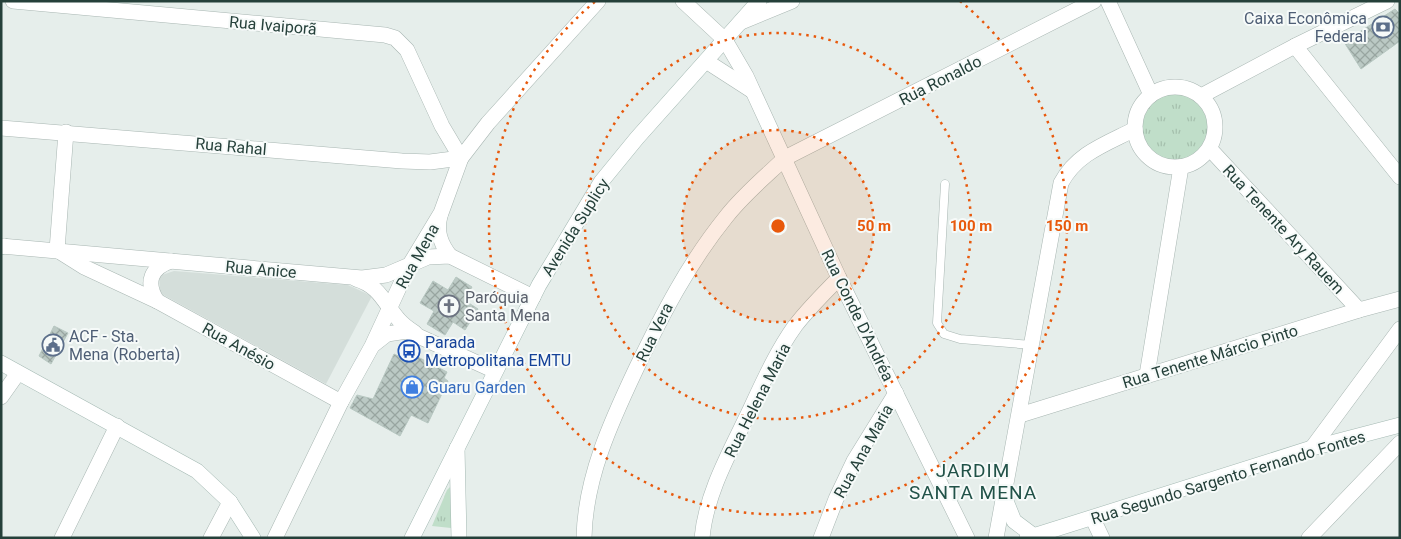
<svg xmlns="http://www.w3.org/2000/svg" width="1401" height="539" font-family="Roboto,sans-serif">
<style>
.built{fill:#d4deda}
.park{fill:url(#park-tufts)}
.building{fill:url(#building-cross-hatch);stroke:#b8c8c2}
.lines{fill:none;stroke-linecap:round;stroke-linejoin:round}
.lane-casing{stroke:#a8b6b2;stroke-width:9}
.street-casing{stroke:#a8b6b2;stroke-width:16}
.secondary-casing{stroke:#a4b9b3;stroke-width:16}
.lane{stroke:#fff;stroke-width:8}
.street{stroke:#fff;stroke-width:15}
.secondary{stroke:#fff;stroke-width:15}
.ring{fill:none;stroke:#e8590c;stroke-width:2.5;stroke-dasharray:2.5 5}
.labels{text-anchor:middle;stroke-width:4;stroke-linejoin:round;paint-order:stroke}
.service-label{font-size:16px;fill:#4e5e75;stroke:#f6faf9;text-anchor:end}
.street-label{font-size:16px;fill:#25403a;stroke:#f6faf9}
.worship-label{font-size:16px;fill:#5b616d;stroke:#f6faf9;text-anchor:start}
.transit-label{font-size:16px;fill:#164399;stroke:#f6faf9;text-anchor:start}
.shop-label{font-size:16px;fill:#366cbe;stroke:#f6faf9;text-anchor:start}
.quarter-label{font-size:19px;letter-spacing:1px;fill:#215248;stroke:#f6faf9}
.centre{fill:#e8590c;stroke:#f6faf9;stroke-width:2.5}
.ring-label{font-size:15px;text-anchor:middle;font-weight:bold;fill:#e8590c;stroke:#f6faf9;stroke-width:4;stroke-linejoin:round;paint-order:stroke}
</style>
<defs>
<pattern id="park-tufts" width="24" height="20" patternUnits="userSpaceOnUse" patternTransform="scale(1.25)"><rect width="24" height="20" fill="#c0dec9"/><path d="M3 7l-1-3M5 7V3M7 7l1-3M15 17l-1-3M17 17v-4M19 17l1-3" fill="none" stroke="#a5c0ad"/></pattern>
<pattern id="building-cross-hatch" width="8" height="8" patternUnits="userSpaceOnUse" patternTransform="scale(1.25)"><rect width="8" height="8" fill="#bbc9c4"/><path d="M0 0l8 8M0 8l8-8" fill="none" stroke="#98a5a0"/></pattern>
</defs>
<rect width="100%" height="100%" fill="#e6eeeb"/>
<polygon class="built" points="174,271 348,285 372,296 326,384 160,293 159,276"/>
<g class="park">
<circle cx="1176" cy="127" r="37"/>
<polygon points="450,487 453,491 451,528 432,526 447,490"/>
</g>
<g class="building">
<polygon points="1395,9 1400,14 1400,41 1361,69 1344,42"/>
<polygon points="456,277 472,287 464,300 478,309 465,330 453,322 445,335 427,324 434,311 420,303 433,281 448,290"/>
<polygon points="54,326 68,333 51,364 39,356"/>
<polygon points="394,354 409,361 412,354 447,372 444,378 448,381 428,423 411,415 400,436 350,408 357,395 373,399"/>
</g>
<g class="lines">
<g class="lane-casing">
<polyline id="lane" points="945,184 937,323 944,334 960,339 1032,345"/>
</g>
<g class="street-casing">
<g id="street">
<polyline points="13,1 385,35 395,38 407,50 442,126 461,158"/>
<polyline points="683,1 725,40 746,76 839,278 967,538"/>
<polyline points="1108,1 1151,95"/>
<polyline points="741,22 792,1"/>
<polyline points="1295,46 1400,177"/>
<polyline points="706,61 751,90"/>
<circle cx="1175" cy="127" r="40"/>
<polyline points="1201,96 1295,46 1387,1"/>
<polyline points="1,128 402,161 430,162 461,158"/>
<polyline points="66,132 57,250 84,267 157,301 341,402"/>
<polyline points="1210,149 1359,310"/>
<path d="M440,216c-4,15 0,27 10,40"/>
<polyline points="1,246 362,278 386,275 428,257 450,256 533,297"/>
<path d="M356,279c24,7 28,24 43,41 4,5 10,9 16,13"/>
<path d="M157,301c-12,-19 -6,-33 14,-40"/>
<polyline points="373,345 387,334 407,331 495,371"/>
<polyline points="1147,375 1181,167"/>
<polyline points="1,397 18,373"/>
<polyline points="1020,415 1359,310 1400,299"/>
<polyline points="1312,448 1400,329"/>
<polyline points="1093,519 1102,538"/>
<polyline points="62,538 117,426"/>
<polyline points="211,538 230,502"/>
<polyline points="275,538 341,402 372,346 409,266 441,213 461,158 488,123 598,1"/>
<path d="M584,538c1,-60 27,-116 52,-169 26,-54 52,-105 90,-152 17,-22 39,-40 59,-59l309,-157"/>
<path d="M702,538c4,-45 29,-88 48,-128 13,-28 27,-59 45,-84 13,-17 28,-32 44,-48"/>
<polyline points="821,538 836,499 854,461 896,393"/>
<path d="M996,538l65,-355c16,-30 45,-39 74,-54"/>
<polyline points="1309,538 1400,443"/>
</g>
</g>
<g class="secondary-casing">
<g id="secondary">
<polyline points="1,247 4,246"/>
<polyline points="1,363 197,471 230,502 253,538"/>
<polyline points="457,448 459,538"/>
<polyline points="1004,496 1014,521 1034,536"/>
<polyline points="412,538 539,285 601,182 637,138 759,1"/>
<polyline points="1027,538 1312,448 1400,425"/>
</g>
</g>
<use href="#lane" class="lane"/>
<use href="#street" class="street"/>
<use href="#secondary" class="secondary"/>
</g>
<circle cx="778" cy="226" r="96" fill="#e8590c" fill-opacity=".12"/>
<g class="ring">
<circle cx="778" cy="226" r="96"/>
<circle cx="778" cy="226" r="193"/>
<path d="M960 1A289 289 0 1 1 596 1"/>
</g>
<defs>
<g id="bank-ring" transform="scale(1.125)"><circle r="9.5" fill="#f6faf9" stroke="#5c6f8a" stroke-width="1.5"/><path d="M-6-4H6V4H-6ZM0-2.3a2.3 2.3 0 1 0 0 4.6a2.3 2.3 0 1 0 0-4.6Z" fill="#5c6f8a"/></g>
<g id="church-ring" transform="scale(1.125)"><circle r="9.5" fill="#f6faf9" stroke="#6b7280" stroke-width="1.5"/><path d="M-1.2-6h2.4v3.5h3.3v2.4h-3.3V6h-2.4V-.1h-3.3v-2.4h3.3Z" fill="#6b7280"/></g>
<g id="civic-ring" transform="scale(1.125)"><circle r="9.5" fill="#f6faf9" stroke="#5c6f8a" stroke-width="1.5"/><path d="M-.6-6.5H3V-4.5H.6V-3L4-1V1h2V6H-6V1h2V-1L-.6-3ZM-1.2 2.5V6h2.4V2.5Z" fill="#5c6f8a"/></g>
<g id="bus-ring" transform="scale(1.125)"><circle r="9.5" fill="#f6faf9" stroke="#1a4fb4" stroke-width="1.5"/><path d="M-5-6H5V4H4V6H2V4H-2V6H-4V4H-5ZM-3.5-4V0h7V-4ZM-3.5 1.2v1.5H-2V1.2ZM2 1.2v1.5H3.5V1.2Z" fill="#1a4fb4"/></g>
<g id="shop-ring" transform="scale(1.125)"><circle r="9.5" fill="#f6faf9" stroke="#3f7fe0" stroke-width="1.5"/><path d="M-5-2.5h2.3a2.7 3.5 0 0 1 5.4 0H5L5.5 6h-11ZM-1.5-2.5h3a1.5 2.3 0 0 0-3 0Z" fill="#3f7fe0"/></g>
</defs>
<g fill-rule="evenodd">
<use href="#bank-ring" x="1383" y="27"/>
<use href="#church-ring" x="449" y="306"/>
<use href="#civic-ring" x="53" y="345"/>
<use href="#bus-ring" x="409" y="351"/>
<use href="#shop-ring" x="412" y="387"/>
</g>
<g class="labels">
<g class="service-label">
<text x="1367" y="24">Caixa Econômica<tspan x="1367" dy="18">Federal</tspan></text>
<text x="69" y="342" text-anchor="start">ACF - Sta.<tspan x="69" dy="18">Mena (Roberta)</tspan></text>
</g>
<g class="street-label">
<text transform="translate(273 25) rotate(5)" y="6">Rua Ivaiporã</text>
<text transform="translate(940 80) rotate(-27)" y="6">Rua Ronaldo</text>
<text transform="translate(231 146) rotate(5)" y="6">Rua Rahal</text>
<text transform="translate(575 227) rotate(-58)" y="6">Avenida Suplicy</text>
<text transform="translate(1284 229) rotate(47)" y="6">Rua Tenente Ary Rauem</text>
<text transform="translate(417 256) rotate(-61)" y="6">Rua Mena</text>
<text transform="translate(261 269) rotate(5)" y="6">Rua Anice</text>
<text transform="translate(858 315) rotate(64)" y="6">Rua Conde D'Andréa</text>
<text transform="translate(654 332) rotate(-64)" y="6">Rua Vera</text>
<text transform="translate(239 346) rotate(29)" y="6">Rua Anésio</text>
<text transform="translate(1210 356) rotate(-17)" y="6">Rua Tenente Márcio Pinto</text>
<text transform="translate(757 400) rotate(-63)" y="6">Rua Helena Maria</text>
<text transform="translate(863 451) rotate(-61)" y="6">Rua Ana Maria</text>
<text transform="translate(1228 477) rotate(-17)" y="6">Rua Segundo Sargento Fernando Fontes</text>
</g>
<g class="worship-label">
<text x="465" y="303">Paróquia<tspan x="465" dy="18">Santa Mena</tspan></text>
</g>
<g class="transit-label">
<text x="425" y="348">Parada<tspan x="425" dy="18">Metropolitana EMTU</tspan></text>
</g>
<g class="shop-label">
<text x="428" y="393">Guaru Garden</text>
</g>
<g class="quarter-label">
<text x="973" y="477">JARDIM<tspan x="973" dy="22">SANTA MENA</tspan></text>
</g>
</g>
<circle cx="778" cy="226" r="8" class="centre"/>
<g class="ring-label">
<text x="874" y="231">50 m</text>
<text x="971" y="231">100 m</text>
<text x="1067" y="231">150 m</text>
</g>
<rect width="1401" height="539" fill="none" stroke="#25403a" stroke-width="5"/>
</svg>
